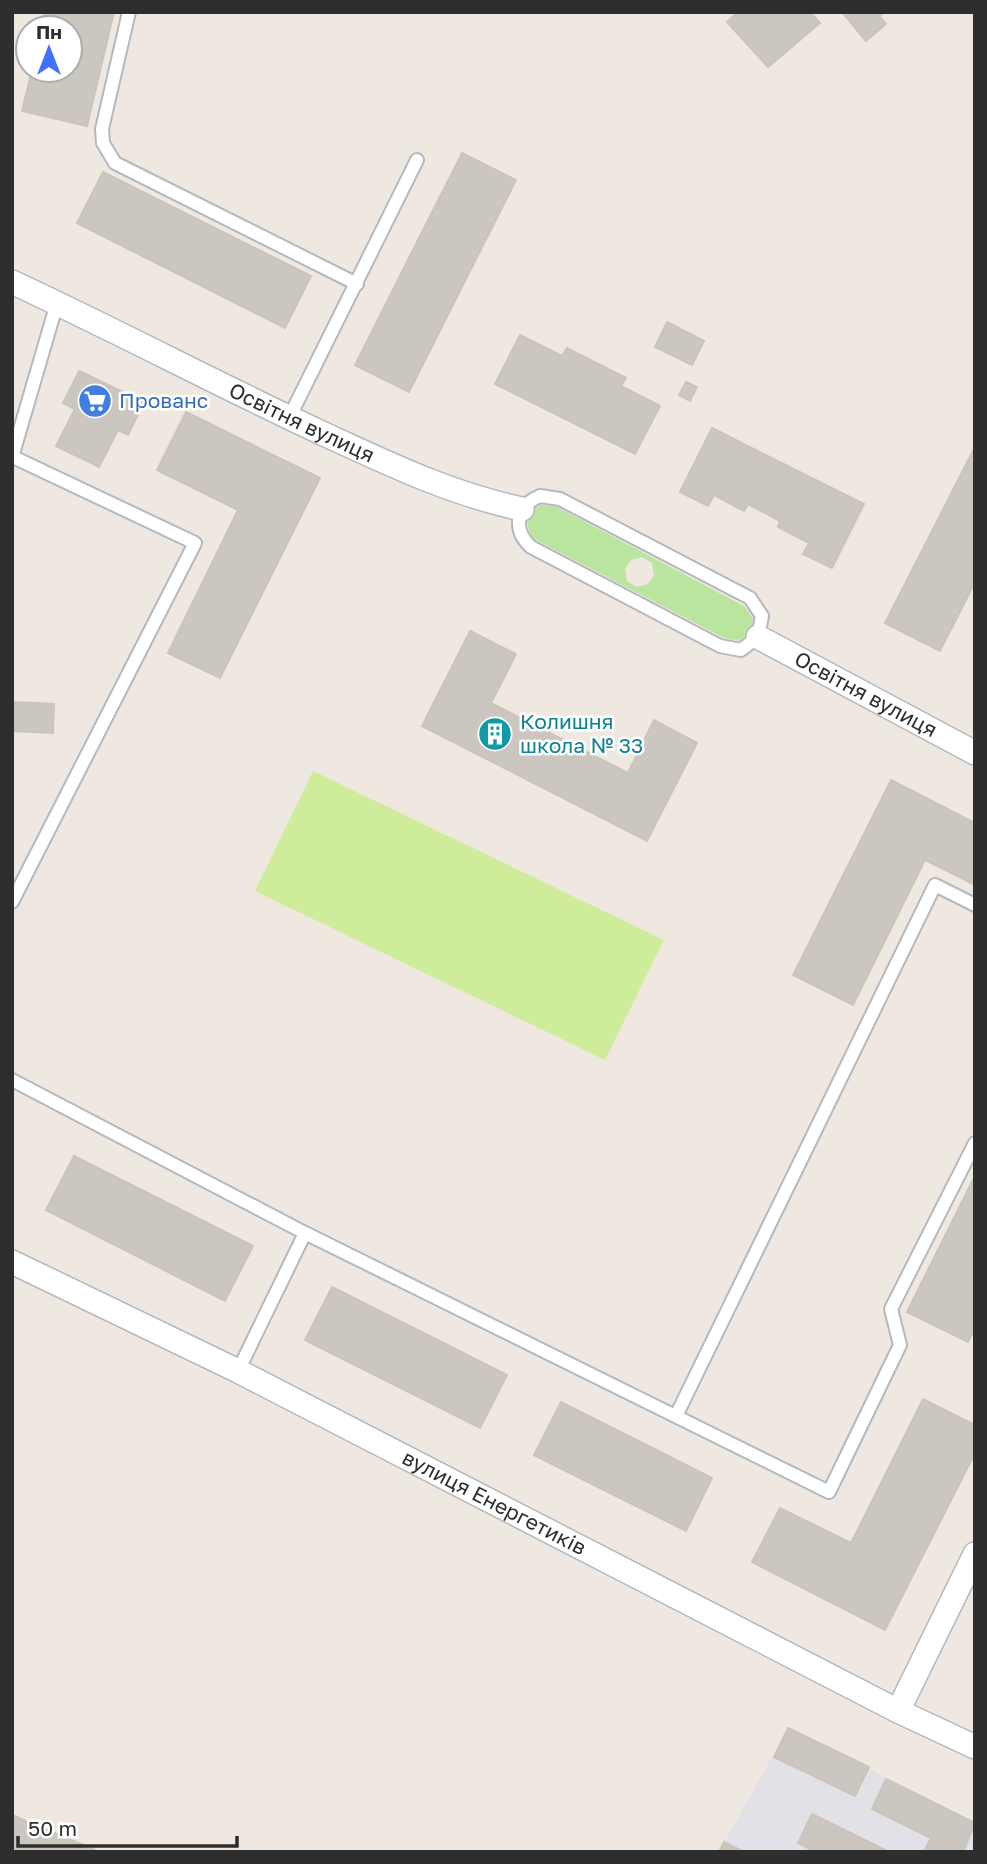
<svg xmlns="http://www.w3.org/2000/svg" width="987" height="1864" font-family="'Golos Text',sans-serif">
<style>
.industrial{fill:#e2e1e8}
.green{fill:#bae59e;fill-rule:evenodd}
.pitch{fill:#ceec9a}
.building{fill:#cbc6bf;stroke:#cbc4ba;stroke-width:2}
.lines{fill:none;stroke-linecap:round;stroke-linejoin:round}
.service-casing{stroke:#b4b8c1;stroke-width:16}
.minor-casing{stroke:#b4b8c1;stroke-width:26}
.service{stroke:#fff;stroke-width:12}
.minor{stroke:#fff;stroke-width:23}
.labels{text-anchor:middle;stroke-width:5;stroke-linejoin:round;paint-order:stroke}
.shop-label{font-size:21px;fill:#366cbe;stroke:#fff;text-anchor:start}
.street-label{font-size:21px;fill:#2e2e2e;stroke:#fff}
.culture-label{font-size:21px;fill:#0d838f;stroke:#fff;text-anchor:start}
</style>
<rect width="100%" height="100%" fill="#efe8e1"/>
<polygon class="industrial" points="788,1728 975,1823 975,1852 719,1852"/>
<path class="green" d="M542,505l15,2 187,99 9,12 -2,14 -12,9 -15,-3 -188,-98 -6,-5 -3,-15 8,-12zM642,557l10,6 2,12 -6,9 -11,3 -10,-6 -2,-12 6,-9z"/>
<polygon class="pitch" points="313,771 664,940 605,1060 255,891"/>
<g class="building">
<polygon points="45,12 114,12 87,126 22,111 32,70 70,70 70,28 41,28"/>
<polygon points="738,12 810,12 820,23 768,67 727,22"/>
<polygon points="842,12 884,12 879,16 886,24 866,41"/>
<polygon points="462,153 516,180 409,392 355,365"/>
<polygon points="103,172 311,276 285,328 77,223"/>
<polygon points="667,322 704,341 692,365 655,347"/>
<polygon points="520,335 562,356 567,348 626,378 621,386 660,406 635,454 495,384"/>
<polygon points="79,371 144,402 128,435 118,430 99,467 56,446 75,409 63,403"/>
<polygon points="686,382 697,387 690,401 679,395"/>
<polygon points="186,412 320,478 220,678 168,653 238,510 157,470"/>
<polygon points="712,428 864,504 832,568 803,554 809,543 778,527 780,521 748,504 744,511 714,495 708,506 680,492"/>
<polygon points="975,447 975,582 940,651 885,623"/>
<polygon points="470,631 516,654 491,703 628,773 654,720 697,743 647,841 422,726"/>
<polygon points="12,702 54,704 53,733 12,731"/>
<polygon points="891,780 975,823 975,885 925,860 853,1005 793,975"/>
<polygon points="74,1156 253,1246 225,1301 46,1210"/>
<polygon points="975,1176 975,1328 968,1342 907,1312"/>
<polygon points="332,1287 507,1375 480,1428 305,1340"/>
<polygon points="923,1399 975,1425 975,1453 885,1630 752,1562 780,1508 851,1543"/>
<polygon points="561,1402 712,1478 686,1531 534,1455"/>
<polygon points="788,1728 869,1767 855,1796 774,1757"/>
<polygon points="886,1779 975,1823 963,1852 924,1852 931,1838 872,1809"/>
<polygon points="812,1814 889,1852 816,1852 798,1843"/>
<polygon points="12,1815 62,1836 56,1852 12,1852"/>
<polygon points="62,1836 100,1852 56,1852"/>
<polygon points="724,1842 744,1852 719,1852"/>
</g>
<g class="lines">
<g class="service-casing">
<g id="service">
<polyline points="129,12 102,129 103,143 115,163 357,284"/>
<polyline points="289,418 417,160"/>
<polyline points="12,457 57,303"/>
<path d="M540,496l20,3 190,99 12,18 -4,21 -17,13 -21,-4 -189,-99c-19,-17 -15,-41 9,-51z"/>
<polyline points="12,902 195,543 13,457"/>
<polyline points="12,1080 305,1233 238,1371"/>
<polyline points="305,1233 829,1492 900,1345 891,1309 975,1143"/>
<polyline points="676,1416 935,885 975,905"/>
</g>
</g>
<g class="minor-casing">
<g id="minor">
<path id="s1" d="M12,282c105,49 207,103 312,152 65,30 127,60 198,75"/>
<path id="s2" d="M758,637l217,116"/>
<path id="s3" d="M12,1262l226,109 660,340 77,36"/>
<polyline points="898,1711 975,1554"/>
</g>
</g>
<use href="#service" class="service"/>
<use href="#minor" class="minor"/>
</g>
<defs>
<g id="supermarket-disc" transform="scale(1.75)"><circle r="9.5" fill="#3f7fe0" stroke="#fff"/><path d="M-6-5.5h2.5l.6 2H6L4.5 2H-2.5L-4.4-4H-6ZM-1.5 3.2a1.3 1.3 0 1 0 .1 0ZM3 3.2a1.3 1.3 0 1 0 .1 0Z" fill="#fff"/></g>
<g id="building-disc" transform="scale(1.75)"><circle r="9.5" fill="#0f9aa8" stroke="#fff"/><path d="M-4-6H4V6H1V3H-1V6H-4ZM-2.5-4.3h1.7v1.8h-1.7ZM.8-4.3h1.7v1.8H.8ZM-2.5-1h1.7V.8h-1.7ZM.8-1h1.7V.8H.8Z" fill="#fff"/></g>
</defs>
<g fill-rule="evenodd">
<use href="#supermarket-disc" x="95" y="401"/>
<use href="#building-disc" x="495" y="734"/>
</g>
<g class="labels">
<g class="shop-label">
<text x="119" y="408">Прованс</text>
</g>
<g class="street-label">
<text dy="7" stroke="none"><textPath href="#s1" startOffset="322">Освітня вулиця</textPath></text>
<text dy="7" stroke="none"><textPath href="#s2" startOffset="122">Освітня вулиця</textPath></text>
<text dy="7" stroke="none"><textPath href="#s3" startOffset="539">вулиця Енергетиків</textPath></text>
</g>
<g class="culture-label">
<text x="520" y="729">Колишня<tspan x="520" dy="24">школа № 33</tspan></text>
</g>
</g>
<rect width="987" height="1864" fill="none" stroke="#2e2e2e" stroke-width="28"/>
<g transform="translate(49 49)"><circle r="33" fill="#ffffff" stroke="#ababab" stroke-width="2"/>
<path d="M0-5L12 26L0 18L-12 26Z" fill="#426ffb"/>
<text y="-10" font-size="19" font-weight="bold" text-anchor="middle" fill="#2e2e2e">Пн</text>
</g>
<path d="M18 1836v10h219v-10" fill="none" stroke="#2e2e2e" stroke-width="3.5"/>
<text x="28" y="1836" font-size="21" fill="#2e2e2e" stroke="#ffffff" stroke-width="5" paint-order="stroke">50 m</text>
</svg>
